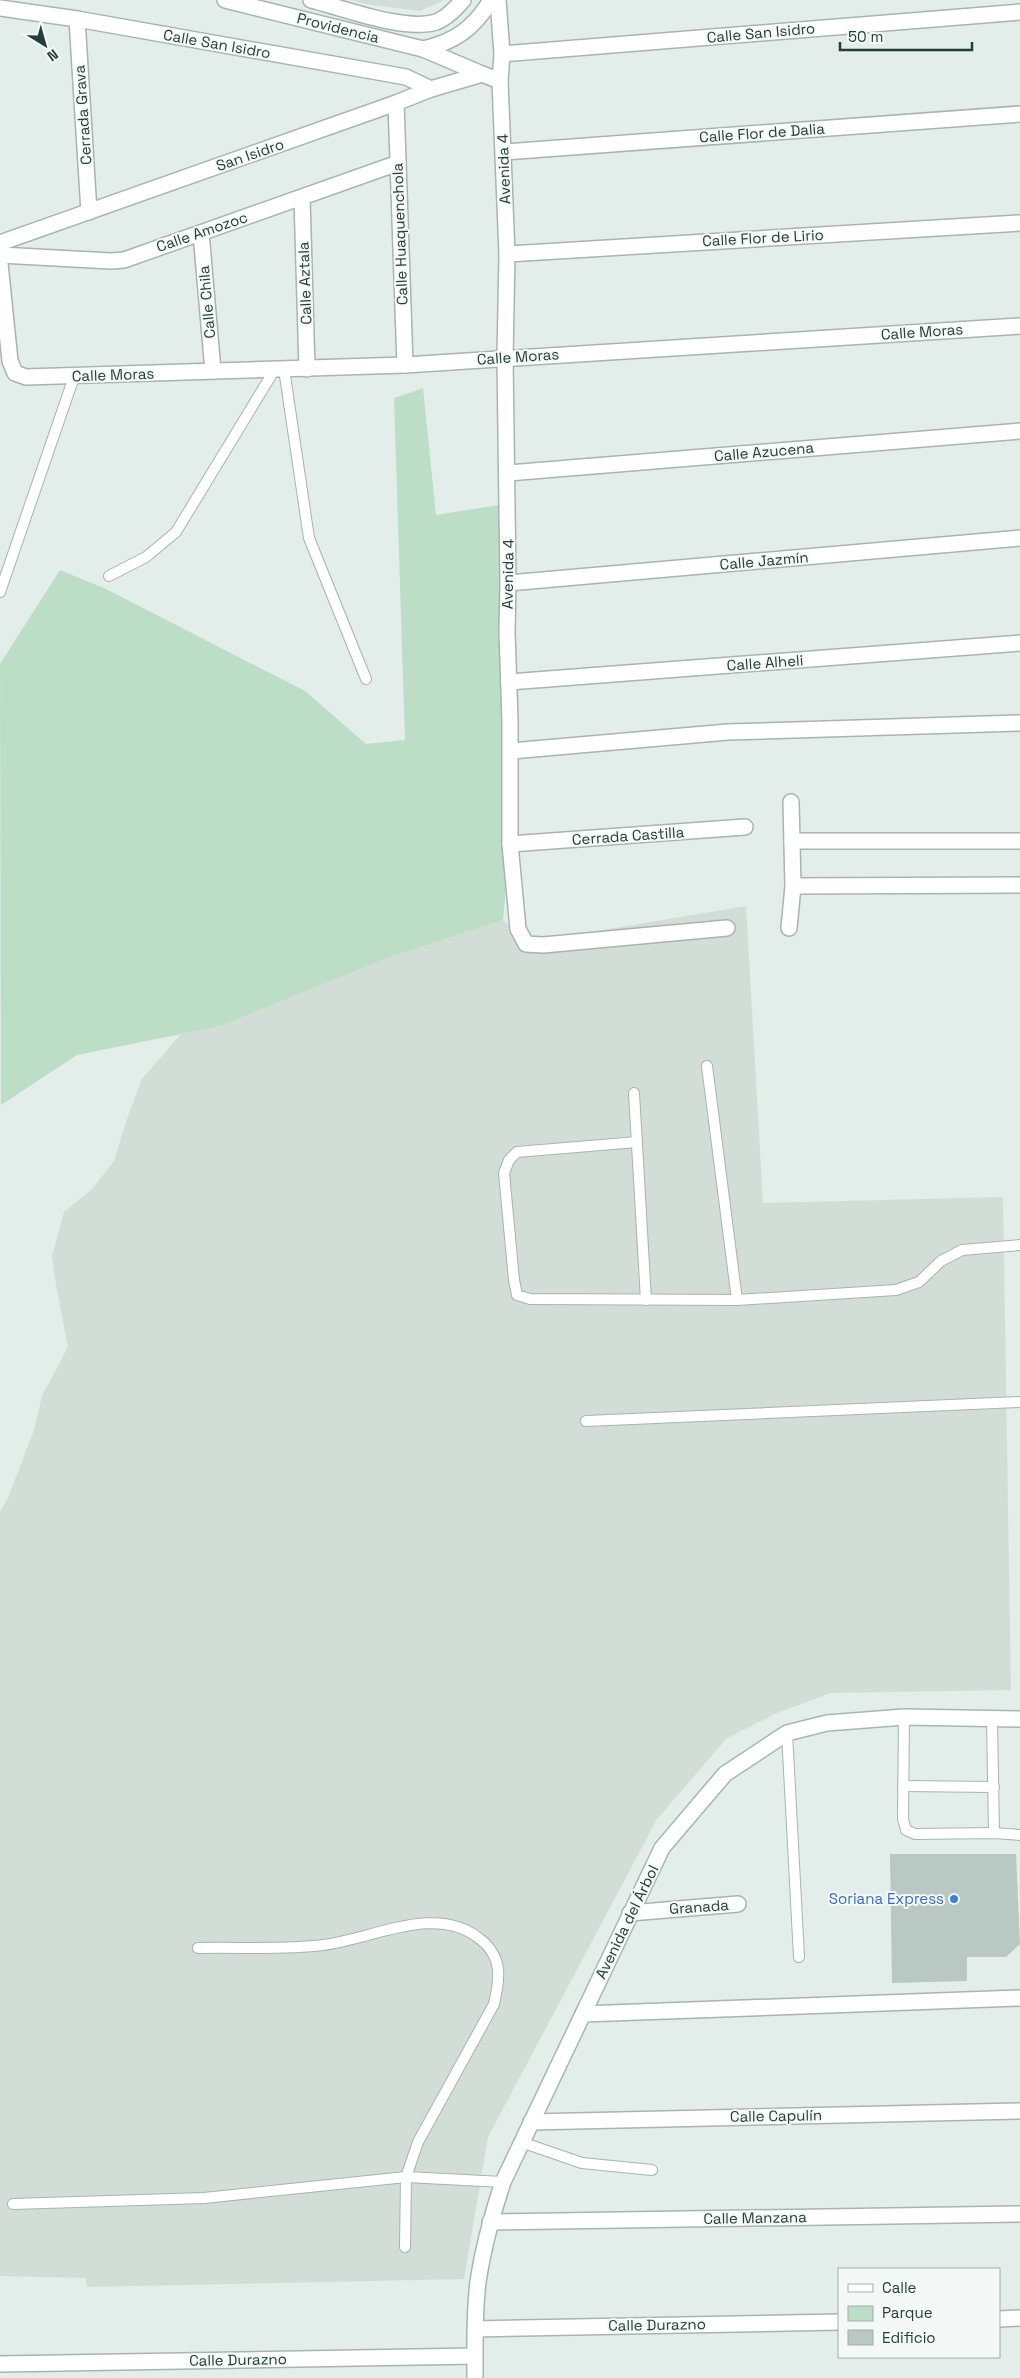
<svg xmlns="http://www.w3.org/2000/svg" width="1020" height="2378" font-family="'Space Grotesk',sans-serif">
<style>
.built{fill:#d2ddd8}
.green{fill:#bddec6}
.building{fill:#b9c8c2}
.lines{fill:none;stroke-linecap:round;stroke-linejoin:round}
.lane-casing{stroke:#a6b5b0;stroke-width:12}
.street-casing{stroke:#a6b5b0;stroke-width:18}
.secondary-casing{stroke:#a2b9b1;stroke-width:18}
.lane{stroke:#fff;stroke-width:10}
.street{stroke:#fff;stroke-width:15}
.secondary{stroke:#fff;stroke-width:15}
.shop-dot{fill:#3f7fe0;stroke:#f4f9f7;stroke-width:2}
.labels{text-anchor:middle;stroke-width:4;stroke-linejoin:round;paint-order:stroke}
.street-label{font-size:15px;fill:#233f37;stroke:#f4f9f7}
.shop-label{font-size:15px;fill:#366cbe;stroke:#f4f9f7;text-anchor:end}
</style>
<rect width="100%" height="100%" fill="#e3ede9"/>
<g class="built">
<polygon points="351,0 444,0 420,11 365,4"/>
<polygon points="746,906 763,1203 1003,1197 1011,1690 831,1693 777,1713 727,1738 657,1819 488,2137 464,2279 87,2287 86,2278 0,2276 0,1512 8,1498 34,1430 42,1396 68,1347 56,1285 52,1256 64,1212 92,1189 114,1161 127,1119 142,1079 181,1034 221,1026 385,959 503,920 526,943"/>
</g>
<polygon class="green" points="423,388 436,515 499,505 510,844 503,920 385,959 221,1026 77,1055 1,1105 0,664 60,570 106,589 305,691 366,744 405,740 394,398"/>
<polygon class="building" points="890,1854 1016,1854 1020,1944 1006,1957 967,1957 967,1981 892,1983"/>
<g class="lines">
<g class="lane-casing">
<g id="lane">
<polyline points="284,369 309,538 366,679"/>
<polyline points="109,576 146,557 176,532 275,369"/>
<polyline points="0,592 74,377"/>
<polyline points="707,1066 737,1300"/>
<polyline points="634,1093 646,1300"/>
<polyline points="637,1142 517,1152 509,1160 504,1173 514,1280 517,1295 530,1299 737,1300 896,1290 919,1282 941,1261 962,1250 1020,1245"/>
<polyline points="586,1421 1020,1402"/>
<polyline points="904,1717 903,1819 906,1830 915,1834 994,1833 1020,1835"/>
<polyline points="992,1719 994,1833"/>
<polyline points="787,1733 799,1957"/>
<polyline points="903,1786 994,1787"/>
<path d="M198,1948c41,-1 86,2 125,-3 50,-6 113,-42 157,-6 23,18 20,39 14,65l-76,138 -12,35 -1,70"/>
<polyline points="521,2142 582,2163 652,2170"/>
<polyline points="13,2204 204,2198 406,2177 503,2182"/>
</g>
</g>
<g class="street-casing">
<g id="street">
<polyline points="225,0 423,49 482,74"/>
<path d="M311,0c32,8 94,32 125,22 11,-4 20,-14 27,-22"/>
<polyline points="498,0 502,54 500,81 507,254 505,357 508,583 507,632 510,721 510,844 518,929 526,944 543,945 727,928"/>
<polyline points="0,8 77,19 406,77 431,89"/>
<polyline points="77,19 89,212"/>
<path d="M423,49c32,-7 51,-21 68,-49"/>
<polyline points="502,54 1020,12"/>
<polyline points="396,103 405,365"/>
<polyline points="504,152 1020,114"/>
<polyline points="302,198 307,369"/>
<polyline points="201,233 213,371"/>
<polyline points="0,243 396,103 431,89 482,74 500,81"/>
<polyline points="507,254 1020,223"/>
<polyline points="0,255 111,261 124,260 398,163"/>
<polyline points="0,264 10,361 15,373 26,377 405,365 1020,326"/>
<polyline points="508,473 1020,431"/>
<polyline points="508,583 1020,538"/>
<polyline points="509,682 1020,643"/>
<polyline points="511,751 728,732 1020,723"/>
<polyline points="792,841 1020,841"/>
<polyline points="510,844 745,827"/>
<polyline points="793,886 1020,885"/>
<polyline points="789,928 793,886 791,802"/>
<polyline points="630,1913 738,1904"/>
<polyline points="583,2014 1020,1998"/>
<polyline points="531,2122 1020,2111"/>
<polyline points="490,2222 1020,2214"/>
<polyline points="999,2319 1020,2318"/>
<polyline points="475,2329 839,2322"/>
<polyline points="0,2364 475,2356"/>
</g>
</g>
<g class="secondary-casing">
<path id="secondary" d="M475,2378c0,-32 -1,-64 3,-96 5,-34 14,-67 25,-100l159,-334 63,-74 62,-41 40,-10 77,-6 116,2"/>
</g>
<use href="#lane" class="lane"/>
<use href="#street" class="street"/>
<use href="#secondary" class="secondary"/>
</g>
<circle class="shop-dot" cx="954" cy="1899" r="5"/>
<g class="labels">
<g class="street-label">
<text transform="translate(338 28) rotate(14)" y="5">Providencia</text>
<text transform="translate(761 33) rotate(-5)" y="5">Calle San Isidro</text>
<text transform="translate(217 44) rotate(10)" y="5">Calle San Isidro</text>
<text transform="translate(83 115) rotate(-94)" y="5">Cerrada Grava</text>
<text transform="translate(762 133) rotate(-4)" y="5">Calle Flor de Dalia</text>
<text transform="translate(250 155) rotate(-19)" y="5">San Isidro</text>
<text transform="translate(504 169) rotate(-92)" y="5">Avenida 4</text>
<text transform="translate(202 232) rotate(-19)" y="5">Calle Amozoc</text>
<text transform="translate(400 234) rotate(-92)" y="5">Calle Huaquenchola</text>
<text transform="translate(763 238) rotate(-3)" y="5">Calle Flor de Lirio</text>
<text transform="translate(305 283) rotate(-92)" y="5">Calle Aztala</text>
<text transform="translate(207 302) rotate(-95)" y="5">Calle Chila</text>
<text transform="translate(922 332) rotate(-4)" y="5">Calle Moras</text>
<text transform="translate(518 357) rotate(-4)" y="5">Calle Moras</text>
<text transform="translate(113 375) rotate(-2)" y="5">Calle Moras</text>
<text transform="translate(764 452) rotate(-5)" y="5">Calle Azucena</text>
<text transform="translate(764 561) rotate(-5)" y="5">Calle Jazmín</text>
<text transform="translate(508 574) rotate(-89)" y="5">Avenida 4</text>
<text transform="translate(765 663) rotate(-4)" y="5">Calle Alheli</text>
<text transform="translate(628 836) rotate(-4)" y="5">Cerrada Castilla</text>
<text transform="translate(699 1907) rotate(-4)" y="5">Granada</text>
<text transform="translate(627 1922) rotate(-64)" y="5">Avenida del Árbol</text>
<text transform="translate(776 2116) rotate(-1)" y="5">Calle Capulín</text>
<text transform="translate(755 2218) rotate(-1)" y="5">Calle Manzana</text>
<text transform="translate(657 2325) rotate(-1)" y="5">Calle Durazno</text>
<text transform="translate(238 2360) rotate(-1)" y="5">Calle Durazno</text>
</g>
<g class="shop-label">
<text x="944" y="1904">Soriana Express</text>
</g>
</g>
<rect x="838" y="2268" width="162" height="90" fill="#f4f9f7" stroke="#a0afaa"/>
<rect x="848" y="2284" width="25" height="8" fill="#ffffff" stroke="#a0afaa"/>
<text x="882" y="2293" font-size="15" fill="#233f37">Calle</text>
<rect x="848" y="2306" width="25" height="15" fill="#bddec6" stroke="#a0afaa"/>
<text x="882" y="2318" font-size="15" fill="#233f37">Parque</text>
<rect x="848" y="2330" width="25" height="15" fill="#b9c8c2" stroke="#a0afaa"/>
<text x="882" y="2343" font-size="15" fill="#233f37">Edificio</text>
<g transform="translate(45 45) rotate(143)" stroke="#f4f9f7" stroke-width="4" paint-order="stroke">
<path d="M0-4L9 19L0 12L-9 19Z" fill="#233f37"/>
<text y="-8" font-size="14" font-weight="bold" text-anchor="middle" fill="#233f37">N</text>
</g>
<path d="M840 42v8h132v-8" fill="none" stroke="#233f37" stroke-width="2.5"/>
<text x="848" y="42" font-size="15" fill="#233f37" stroke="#f4f9f7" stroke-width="4" paint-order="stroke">50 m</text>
</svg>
